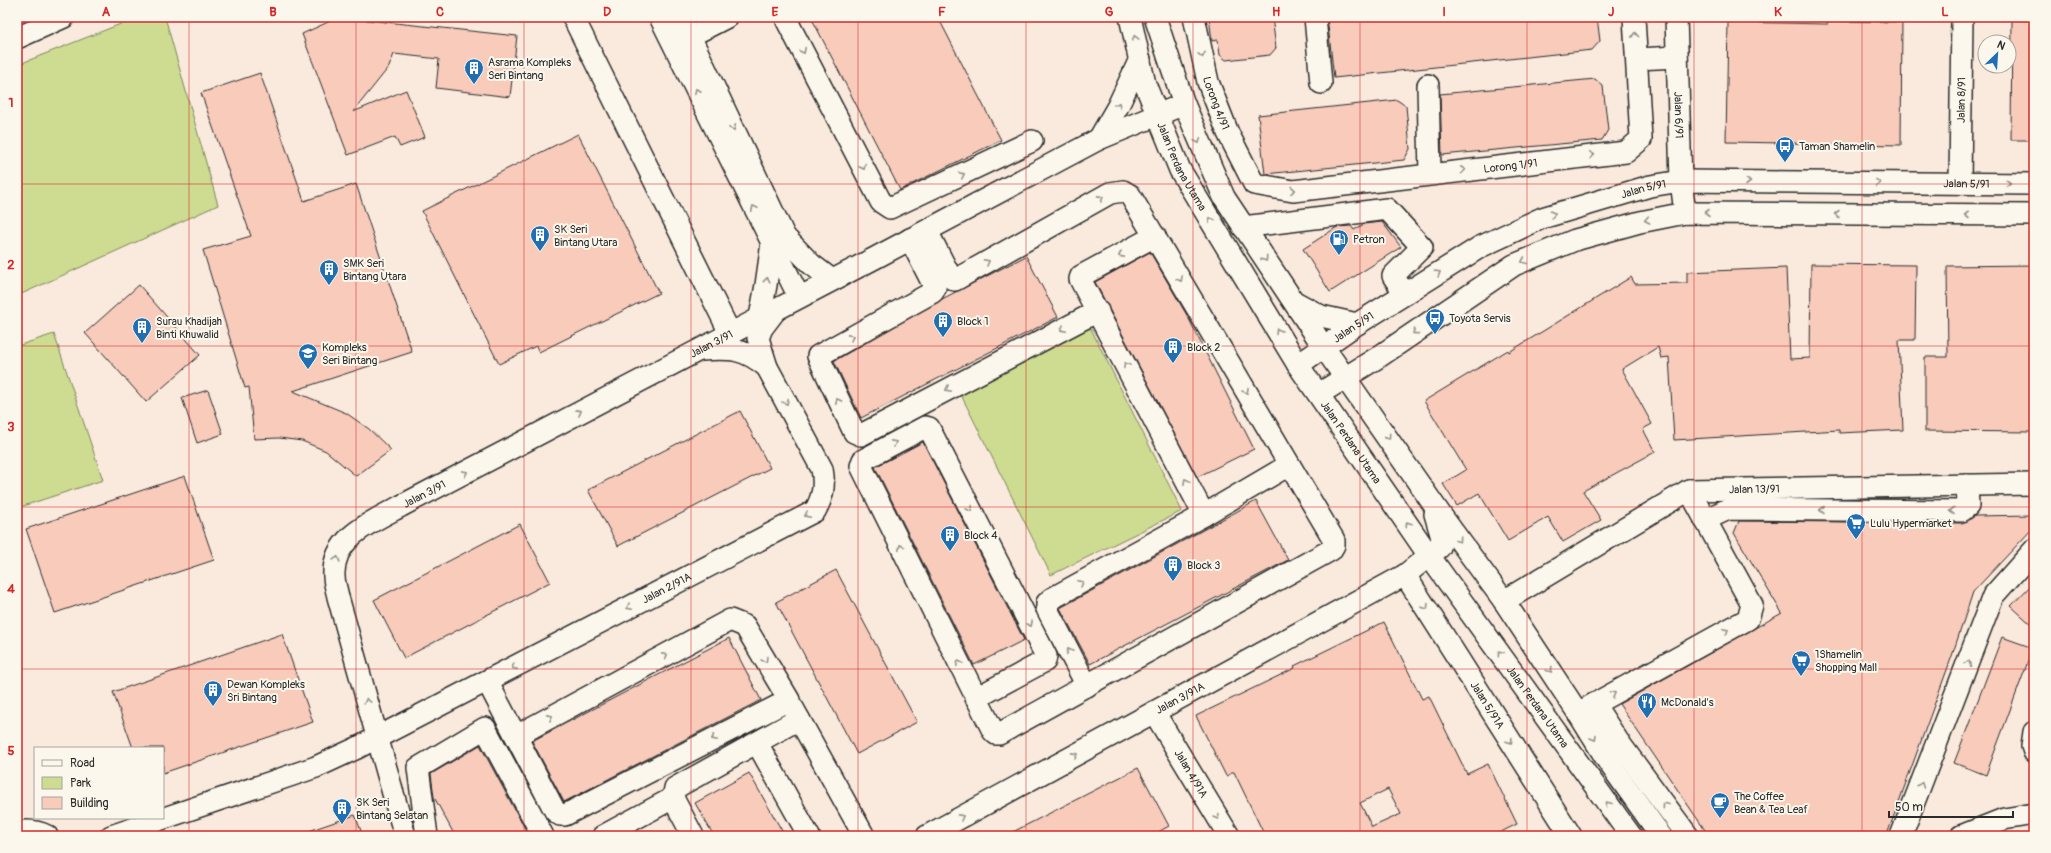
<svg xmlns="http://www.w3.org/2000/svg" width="2051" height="853" font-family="Pangolin,sans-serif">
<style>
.green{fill:#cddc90;stroke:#7c845e}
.building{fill:#f8cbbb;stroke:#2b2b2b;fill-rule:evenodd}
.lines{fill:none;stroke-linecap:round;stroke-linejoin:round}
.minor-casing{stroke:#2b2b2b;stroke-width:24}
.minor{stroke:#fbf7ec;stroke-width:21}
.oneway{stroke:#93918c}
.grid{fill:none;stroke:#d62828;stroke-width:1;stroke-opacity:0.55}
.labels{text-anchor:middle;stroke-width:4;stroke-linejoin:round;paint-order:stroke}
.poi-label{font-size:11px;fill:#2b2b2b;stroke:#fbf7ec;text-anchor:start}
.street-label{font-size:11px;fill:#2b2b2b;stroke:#fbf7ec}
.neatline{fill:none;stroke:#d62828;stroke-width:1.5}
.grid-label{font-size:13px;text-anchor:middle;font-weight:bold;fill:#d62828}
</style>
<rect width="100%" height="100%" fill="#faeadd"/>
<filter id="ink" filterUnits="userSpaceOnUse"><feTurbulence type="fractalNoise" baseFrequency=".025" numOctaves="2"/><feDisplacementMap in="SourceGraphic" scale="8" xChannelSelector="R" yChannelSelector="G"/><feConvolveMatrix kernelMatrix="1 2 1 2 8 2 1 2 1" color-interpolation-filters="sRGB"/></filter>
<g filter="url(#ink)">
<g class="green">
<polygon points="138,17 165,17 218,205 17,296 17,65"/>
<polygon points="1090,327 1182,511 1051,575 959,391"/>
<polygon points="54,334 103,480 17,508 17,346"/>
</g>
<g class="building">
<polygon points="339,17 517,36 510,97 436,88 439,59 394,54 389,67 353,112 406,90 425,137 400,147 395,137 348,155 302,34"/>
<polygon points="811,17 938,17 1001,140 900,190"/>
<polygon points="1209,17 1272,17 1276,48 1270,55 1226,60 1220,55 1218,40 1212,41"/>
<polygon points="1327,17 1597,17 1600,41 1592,50 1334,78"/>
<polygon points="2012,20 2034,20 2034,140 2011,140"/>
<polygon points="1828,21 1902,22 1901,145 1726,142 1728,22 1828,24"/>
<polygon points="260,73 304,201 356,184 412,352 293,391 346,413 369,429 391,450 356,476 326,451 302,441 279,438 254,439 249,387 245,388 203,250 251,236 201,93"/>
<polygon points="1595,79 1603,86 1608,130 1602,140 1442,155 1440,94"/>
<polygon points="1397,100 1406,106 1410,149 1404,160 1265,174 1258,115"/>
<polygon points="578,134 659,293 539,352 536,346 499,364 422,211"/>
<polygon points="1382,222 1401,247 1330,292 1303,249 1337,227 1351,226 1354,230 1364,224"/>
<polygon points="1150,252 1188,317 1254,449 1197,477 1095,282"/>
<polygon points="1026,256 1058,317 861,418 834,361 942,299"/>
<polygon points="1811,264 1916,265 1915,340 1899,340 1903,430 1839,433 1839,430 1674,440 1669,357 1661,358 1658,347 1622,369 1652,424 1643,429 1655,452 1583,491 1601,520 1563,542 1548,517 1508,541 1479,493 1457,506 1443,484 1466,470 1424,401 1508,350 1509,352 1631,277 1635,284 1687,283 1687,272 1786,268 1790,359 1810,358"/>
<polygon points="2034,265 2034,432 1925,431 1925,357 1948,357 1947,266"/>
<polygon points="139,285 200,355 146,402 85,333"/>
<polygon points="208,390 223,434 197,443 182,398"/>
<polygon points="740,411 770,468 618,546 588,490"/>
<polygon points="923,442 1024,640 974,665 875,467"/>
<polygon points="185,476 214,560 55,613 26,529"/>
<polygon points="1256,501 1288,560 1090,664 1060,608"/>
<polygon points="2033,515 2033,528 1973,592 1952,656 1888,832 1879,836 1709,836 1619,704 1782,613 1734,533 1739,521 1962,523 1975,516"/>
<polygon points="520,524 550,582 404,658 374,600"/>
<polygon points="836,570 917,722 857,754 776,602"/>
<polygon points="2034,582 2034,627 2011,606"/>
<path d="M1384,622l38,77 7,-3 38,78 21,-10 29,60 -24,12h-228l-31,-64 -8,4 -30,-60 99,-48 -1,-2zM1388,789l13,25 -29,13 -12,-24z"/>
<polygon points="282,634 313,722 163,773 163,748 133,748 113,692"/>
<polygon points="2002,637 2033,648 1986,775 1954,763"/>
<polygon points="729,638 761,700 564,802 532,741"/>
<polygon points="480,745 529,836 455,836 434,797 431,774"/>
<polygon points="1138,768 1169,826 1151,836 1005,836"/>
<polygon points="749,773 785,836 714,836 695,803"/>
<polygon points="355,815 363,836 300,836 300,834"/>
</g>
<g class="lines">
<g class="minor-casing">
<g id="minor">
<polyline points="573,17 730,333"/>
<polyline points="660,17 799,297"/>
<polyline points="681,17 789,246"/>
<polyline points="790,17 787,21 881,202 890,208 1032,141"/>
<path id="s1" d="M1130,17l15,67 35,86 118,195 132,192 201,279"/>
<polyline points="1155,17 1184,104 1224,197 1323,346 1443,518 1504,601 1578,713 1609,763 1661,836"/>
<path id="s2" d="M1194,17l14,65 20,51 26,51 39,7 333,-39 15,-13 -7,-122"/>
<polyline points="1315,17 1321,83"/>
<path id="s3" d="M1676,17l5,164 4,32"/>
<polyline points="690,36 727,17"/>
<polyline points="17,38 64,17"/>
<polyline points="1637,59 1677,57"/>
<polyline points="1428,85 1430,174"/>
<polyline points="1099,139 1118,106 1140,59"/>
<path id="s4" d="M1960,183l2,-166"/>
<polyline points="1243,227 1387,209 1422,247 1393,276 1405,294"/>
<polyline points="927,231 951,278 955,280 1110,193 1123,191 1130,195 1334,540 1334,545 1331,550 999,734 996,734 993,731 861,466 863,460 925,427 929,428 1046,656 1045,661 976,698"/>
<polyline points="784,236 811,264 832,280"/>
<polyline points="1155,236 1081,276 1080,279 1204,515"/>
<polyline points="910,239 935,288 933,292 818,356 854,432 861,435 1098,311"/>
<polyline points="1295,302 1321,316 1357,324"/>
<polyline points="760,317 766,285 772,243"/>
<path d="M701,350c30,-2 43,-2 66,17"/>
<path id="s5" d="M1298,365l59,-41 123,-77 62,-29 108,-32 31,-5 353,3"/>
<polyline points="1319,394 1380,356 1514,265 1575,240 1640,222 1685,213 2034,215"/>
<polyline points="1705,520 1728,509 1962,511 1968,506 1967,485"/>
<path id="s6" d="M1405,575l166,261"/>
<path id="s7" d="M1504,601l185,-111 345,-6"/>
<polyline points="487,681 555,811 560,815 565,815 789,700 745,626 730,620 516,736"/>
<polyline points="1087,686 1047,609 1047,603 1051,599 1204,515 1289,465"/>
<polyline points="1594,704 1618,741 1688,836"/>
<polyline points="793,708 864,836"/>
<path id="s8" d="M1154,712l75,124"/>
<polyline points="1578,713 1748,619 1752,605 1689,490"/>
<polyline points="2034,732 2032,746 2034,752"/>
<polyline points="757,743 809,836"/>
<path d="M17,832c11,-2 20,-1 30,4"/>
<path id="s9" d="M111,836l205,-69 41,-19 458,-237c8,-14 10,-26 7,-42l-55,-102 -9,-29 4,-10 13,-17"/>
<path id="s10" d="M405,836l-67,-239c-1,-6 -4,-14 -4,-21 -2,-39 38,-54 67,-70l474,-248 224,-119 85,-35"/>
<polyline points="427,836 418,768 485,728 543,836"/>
<polyline points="603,836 673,798"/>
<polyline points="693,836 673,798 675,788 799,719"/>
<path id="s11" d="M927,836l478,-261 35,-28 2,-9 -7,-24"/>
<polyline points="1901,836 1993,596 2034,550"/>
<polyline points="1961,836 2004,819 2034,814"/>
</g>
</g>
<use href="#minor" class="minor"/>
</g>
<defs><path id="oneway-chevron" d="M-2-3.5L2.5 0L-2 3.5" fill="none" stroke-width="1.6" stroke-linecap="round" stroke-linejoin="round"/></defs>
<g class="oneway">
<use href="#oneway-chevron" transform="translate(1635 35) rotate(-94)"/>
<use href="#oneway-chevron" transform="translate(1135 38) rotate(-105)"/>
<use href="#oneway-chevron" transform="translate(803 51) rotate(63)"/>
<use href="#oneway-chevron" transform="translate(1202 55) rotate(78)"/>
<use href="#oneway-chevron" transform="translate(697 91) rotate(-117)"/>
<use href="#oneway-chevron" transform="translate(1118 105) rotate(-62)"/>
<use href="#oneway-chevron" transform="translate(733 128) rotate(65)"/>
<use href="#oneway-chevron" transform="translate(1198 141) rotate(66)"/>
<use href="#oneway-chevron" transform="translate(1592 155) rotate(-6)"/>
<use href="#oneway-chevron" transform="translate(863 167) rotate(63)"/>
<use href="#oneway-chevron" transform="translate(1463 170) rotate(-6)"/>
<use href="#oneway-chevron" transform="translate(962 175) rotate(-26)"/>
<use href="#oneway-chevron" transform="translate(1748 182)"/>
<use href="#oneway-chevron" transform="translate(1878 183)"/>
<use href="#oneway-chevron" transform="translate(2008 183)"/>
<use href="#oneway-chevron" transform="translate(1293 190) rotate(2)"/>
<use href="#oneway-chevron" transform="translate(1101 198) rotate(-29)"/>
<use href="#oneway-chevron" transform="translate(754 208) rotate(-117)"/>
<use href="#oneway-chevron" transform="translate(1707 213) rotate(-180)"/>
<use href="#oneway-chevron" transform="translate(1553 214) rotate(-16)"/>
<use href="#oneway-chevron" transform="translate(1837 214) rotate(-180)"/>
<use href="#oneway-chevron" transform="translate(1967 215) rotate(-180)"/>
<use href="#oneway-chevron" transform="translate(1211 220) rotate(-121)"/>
<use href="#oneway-chevron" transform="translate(1647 220) rotate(169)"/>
<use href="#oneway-chevron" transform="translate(1121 255) rotate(152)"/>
<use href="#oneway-chevron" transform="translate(1265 259) rotate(56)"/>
<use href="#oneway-chevron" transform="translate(1524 261) rotate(157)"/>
<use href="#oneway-chevron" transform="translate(987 262) rotate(-29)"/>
<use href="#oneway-chevron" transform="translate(1438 273) rotate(-32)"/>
<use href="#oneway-chevron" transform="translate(1180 279) rotate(60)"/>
<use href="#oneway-chevron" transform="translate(767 280) rotate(-84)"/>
<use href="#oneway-chevron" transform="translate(1063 329) rotate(153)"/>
<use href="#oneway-chevron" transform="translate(1278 331) rotate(-121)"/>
<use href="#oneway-chevron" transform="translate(1415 332) rotate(146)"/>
<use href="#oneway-chevron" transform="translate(851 337) rotate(-29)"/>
<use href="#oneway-chevron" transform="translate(1126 365) rotate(-118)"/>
<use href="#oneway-chevron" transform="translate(948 389) rotate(153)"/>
<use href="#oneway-chevron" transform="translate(1246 391) rotate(60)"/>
<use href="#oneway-chevron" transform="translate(838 401) rotate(-116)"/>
<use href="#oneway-chevron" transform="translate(786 402) rotate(62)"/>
<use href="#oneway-chevron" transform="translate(579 412) rotate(-28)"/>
<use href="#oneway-chevron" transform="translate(1388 437) rotate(55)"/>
<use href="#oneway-chevron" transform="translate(894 443) rotate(-28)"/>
<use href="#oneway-chevron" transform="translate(465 473) rotate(-28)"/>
<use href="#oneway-chevron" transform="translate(1186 481) rotate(-118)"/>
<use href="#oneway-chevron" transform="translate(970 509) rotate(63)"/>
<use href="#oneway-chevron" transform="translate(1822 510) rotate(-180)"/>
<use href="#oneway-chevron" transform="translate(1952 511) rotate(-180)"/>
<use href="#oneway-chevron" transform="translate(807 515) rotate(153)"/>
<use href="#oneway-chevron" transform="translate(1408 524) rotate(-124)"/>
<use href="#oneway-chevron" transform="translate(1459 540) rotate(54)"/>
<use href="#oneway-chevron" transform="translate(901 547) rotate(-116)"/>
<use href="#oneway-chevron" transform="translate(337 559) rotate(-74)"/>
<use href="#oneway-chevron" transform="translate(1081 583) rotate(-29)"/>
<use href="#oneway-chevron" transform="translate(629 607) rotate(153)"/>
<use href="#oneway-chevron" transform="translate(1426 607) rotate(58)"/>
<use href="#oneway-chevron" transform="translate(1030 624) rotate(63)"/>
<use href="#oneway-chevron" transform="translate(1726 631) rotate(-29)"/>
<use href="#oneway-chevron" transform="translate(1069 651) rotate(-117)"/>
<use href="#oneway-chevron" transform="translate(1500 653) rotate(-126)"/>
<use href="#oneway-chevron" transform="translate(665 656) rotate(-28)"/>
<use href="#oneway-chevron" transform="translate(765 660) rotate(59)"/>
<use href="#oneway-chevron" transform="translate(959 663) rotate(-116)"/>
<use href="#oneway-chevron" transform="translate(1968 663) rotate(-69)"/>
<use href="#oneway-chevron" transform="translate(514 667) rotate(153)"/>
<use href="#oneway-chevron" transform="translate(1550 670) rotate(56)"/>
<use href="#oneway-chevron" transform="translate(1613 694) rotate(-29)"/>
<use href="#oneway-chevron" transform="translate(367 701) rotate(-105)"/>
<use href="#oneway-chevron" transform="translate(550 717) rotate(-28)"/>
<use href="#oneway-chevron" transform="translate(714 738) rotate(153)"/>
<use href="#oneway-chevron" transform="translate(1594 738) rotate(59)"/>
<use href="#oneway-chevron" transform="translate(1510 741) rotate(58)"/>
<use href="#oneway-chevron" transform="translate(1075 755) rotate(-29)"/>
<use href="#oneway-chevron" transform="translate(1921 785) rotate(-69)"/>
<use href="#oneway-chevron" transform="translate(1608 804) rotate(-126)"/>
<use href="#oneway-chevron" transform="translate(1665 805) rotate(-126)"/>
<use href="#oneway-chevron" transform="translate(961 817) rotate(-29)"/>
<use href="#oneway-chevron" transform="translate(1217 817) rotate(59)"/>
</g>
</g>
<path class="grid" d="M189,17v819M356,17v819M524,17v819M691,17v819M858,17v819M1026,17v819M1193,17v819M1360,17v819M1527,17v819M1694,17v819M1862,17v819M17,184h2017M17,346h2017M17,507h2017M17,669h2017"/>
<defs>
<g id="building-pin" transform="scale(1)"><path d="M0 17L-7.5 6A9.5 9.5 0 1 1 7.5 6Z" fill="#1f6fb2" stroke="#fbf7ec"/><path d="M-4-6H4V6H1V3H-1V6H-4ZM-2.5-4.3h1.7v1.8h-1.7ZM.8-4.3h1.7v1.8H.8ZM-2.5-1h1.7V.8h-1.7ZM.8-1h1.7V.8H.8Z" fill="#fff"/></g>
<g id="bus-pin" transform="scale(1)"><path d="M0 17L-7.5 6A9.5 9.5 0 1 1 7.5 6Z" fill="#1f6fb2" stroke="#fbf7ec"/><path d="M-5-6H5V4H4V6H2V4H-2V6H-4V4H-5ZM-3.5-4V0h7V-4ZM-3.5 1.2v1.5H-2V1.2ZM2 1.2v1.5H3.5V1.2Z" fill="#fff"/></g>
<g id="fuel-pin" transform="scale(1)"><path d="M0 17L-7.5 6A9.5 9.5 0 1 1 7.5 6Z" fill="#1f6fb2" stroke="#fbf7ec"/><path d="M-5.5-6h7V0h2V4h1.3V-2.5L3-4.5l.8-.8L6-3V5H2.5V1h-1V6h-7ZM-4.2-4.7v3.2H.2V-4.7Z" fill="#fff"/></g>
<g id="school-pin" transform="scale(1)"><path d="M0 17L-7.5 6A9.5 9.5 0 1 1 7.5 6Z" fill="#1f6fb2" stroke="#fbf7ec"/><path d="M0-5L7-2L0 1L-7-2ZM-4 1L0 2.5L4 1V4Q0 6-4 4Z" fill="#fff"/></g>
<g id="supermarket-pin" transform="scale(1)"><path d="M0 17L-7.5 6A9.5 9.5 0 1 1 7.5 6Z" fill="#1f6fb2" stroke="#fbf7ec"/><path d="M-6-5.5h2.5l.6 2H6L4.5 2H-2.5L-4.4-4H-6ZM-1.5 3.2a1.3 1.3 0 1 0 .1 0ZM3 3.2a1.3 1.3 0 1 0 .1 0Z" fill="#fff"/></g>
<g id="restaurant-pin" transform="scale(1)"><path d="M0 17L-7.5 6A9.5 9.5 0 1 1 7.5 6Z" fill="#1f6fb2" stroke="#fbf7ec"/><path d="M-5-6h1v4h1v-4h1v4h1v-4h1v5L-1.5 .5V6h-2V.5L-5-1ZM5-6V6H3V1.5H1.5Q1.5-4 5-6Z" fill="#fff"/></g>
<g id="cafe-pin" transform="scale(1)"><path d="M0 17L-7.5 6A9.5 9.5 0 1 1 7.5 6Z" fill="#1f6fb2" stroke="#fbf7ec"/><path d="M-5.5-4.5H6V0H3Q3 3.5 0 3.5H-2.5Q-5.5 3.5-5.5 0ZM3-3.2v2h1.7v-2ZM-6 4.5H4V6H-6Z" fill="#fff"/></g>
</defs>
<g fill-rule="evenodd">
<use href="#building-pin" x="474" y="68"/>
<use href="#bus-pin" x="1785" y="146"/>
<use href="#building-pin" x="540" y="235"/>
<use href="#fuel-pin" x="1339" y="239"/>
<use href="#building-pin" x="329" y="269"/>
<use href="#bus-pin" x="1435" y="318"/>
<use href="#building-pin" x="943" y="321"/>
<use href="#building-pin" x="142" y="327"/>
<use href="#building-pin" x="1173" y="347"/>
<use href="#school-pin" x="308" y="353"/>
<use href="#supermarket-pin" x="1856" y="523"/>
<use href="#building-pin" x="950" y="535"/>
<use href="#building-pin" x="1173" y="565"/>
<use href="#supermarket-pin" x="1801" y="660"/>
<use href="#building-pin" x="213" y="690"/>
<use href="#restaurant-pin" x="1647" y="702"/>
<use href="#cafe-pin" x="1720" y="802"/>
<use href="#building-pin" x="342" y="808"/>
</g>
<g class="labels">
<g class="poi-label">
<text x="488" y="66">Asrama Kompleks<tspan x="488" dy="13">Seri Bintang</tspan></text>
<text x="1799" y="150">Taman Shamelin</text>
<text x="554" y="233">SK Seri<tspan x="554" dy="13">Bintang Utara</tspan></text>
<text x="1353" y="243">Petron</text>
<text x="343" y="267">SMK Seri<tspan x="343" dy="13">Bintang Utara</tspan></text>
<text x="1449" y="322">Toyota Servis</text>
<text x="156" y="325">Surau Khadijah<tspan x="156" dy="13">Binti Khuwalid</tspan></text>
<text x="957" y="325">Block 1</text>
<text x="322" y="351">Kompleks<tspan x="322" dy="13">Seri Bintang</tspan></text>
<text x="1187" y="351">Block 2</text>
<text x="1870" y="527">Lulu Hypermarket</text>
<text x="964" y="539">Block 4</text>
<text x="1187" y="569">Block 3</text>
<text x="1815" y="658">1Shamelin<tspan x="1815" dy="13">Shopping Mall</tspan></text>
<text x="227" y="688">Dewan Kompleks<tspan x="227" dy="13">Sri Bintang</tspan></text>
<text x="1661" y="706">McDonald's</text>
<text x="1734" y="800">The Coffee<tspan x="1734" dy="13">Bean &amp; Tea Leaf</tspan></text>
<text x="356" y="806">SK Seri<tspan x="356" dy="13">Bintang Selatan</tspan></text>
</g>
<g class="street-label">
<text dy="4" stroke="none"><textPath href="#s4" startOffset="83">Jalan 8/91</textPath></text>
<text dy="4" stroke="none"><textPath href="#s2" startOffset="89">Lorong 4/91</textPath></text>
<text dy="4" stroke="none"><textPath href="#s3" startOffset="98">Jalan 6/91</textPath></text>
<text dy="4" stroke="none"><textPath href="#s2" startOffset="437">Lorong 1/91</textPath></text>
<text dy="4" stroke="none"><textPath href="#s1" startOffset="159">Jalan Perdana Utama</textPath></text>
<text dy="4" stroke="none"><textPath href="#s5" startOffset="715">Jalan 5/91</textPath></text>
<text dy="4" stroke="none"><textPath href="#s5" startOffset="391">Jalan 5/91</textPath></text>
<text dy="4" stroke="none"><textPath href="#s5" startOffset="67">Jalan 5/91</textPath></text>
<text dy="4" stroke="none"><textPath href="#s10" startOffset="723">Jalan 3/91</textPath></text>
<text dy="4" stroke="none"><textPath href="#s1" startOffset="483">Jalan Perdana Utama</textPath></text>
<text dy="4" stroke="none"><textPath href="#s7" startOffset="281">Jalan 13/91</textPath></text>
<text dy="4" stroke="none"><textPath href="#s10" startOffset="399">Jalan 3/91</textPath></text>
<text dy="4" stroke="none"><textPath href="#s9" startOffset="610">Jalan 2/91A</textPath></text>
<text dy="4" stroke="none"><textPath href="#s11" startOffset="288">Jalan 3/91A</textPath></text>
<text dy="4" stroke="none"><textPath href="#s6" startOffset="154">Jalan 5/91A</textPath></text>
<text dy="4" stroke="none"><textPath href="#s1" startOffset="807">Jalan Perdana Utama</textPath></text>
<text dy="4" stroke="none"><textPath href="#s8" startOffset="72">Jalan 4/91A</textPath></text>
</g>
</g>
<rect width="2051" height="853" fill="none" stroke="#fbf7ec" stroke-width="44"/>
<rect x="34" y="747" width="130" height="72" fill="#fbf7ec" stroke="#a8a59f"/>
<rect x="42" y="760" width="20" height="6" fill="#fbf7ec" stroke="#a8a59f"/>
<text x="70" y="767" font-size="12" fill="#2b2b2b">Road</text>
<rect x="42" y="777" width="20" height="12" fill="#cddc90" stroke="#a8a59f"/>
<text x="70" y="787" font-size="12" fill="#2b2b2b">Park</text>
<rect x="42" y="797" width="20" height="12" fill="#f8cbbb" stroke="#a8a59f"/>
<text x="70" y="807" font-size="12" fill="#2b2b2b">Building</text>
<g transform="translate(1997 54) rotate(25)"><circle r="19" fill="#fbf7ec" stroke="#a8a59f"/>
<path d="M0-3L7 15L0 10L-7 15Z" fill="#1f6fb2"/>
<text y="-6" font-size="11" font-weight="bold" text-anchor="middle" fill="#2b2b2b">N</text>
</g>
<path d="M1889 811v6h124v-6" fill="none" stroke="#2b2b2b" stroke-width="2"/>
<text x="1895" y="811" font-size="12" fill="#2b2b2b" stroke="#fbf7ec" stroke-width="3" paint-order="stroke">50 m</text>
<rect x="22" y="22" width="2007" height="809" class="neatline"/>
<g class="grid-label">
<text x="106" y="16">A</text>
<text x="273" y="16">B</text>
<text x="440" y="16">C</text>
<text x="607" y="16">D</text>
<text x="775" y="16">E</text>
<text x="942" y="16">F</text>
<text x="1109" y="16">G</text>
<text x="1276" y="16">H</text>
<text x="1444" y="16">I</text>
<text x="1611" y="16">J</text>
<text x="1778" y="16">K</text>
<text x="1945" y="16">L</text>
<text x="11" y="107">1</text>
<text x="11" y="269">2</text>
<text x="11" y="431">3</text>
<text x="11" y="593">4</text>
<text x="11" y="755">5</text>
</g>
</svg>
